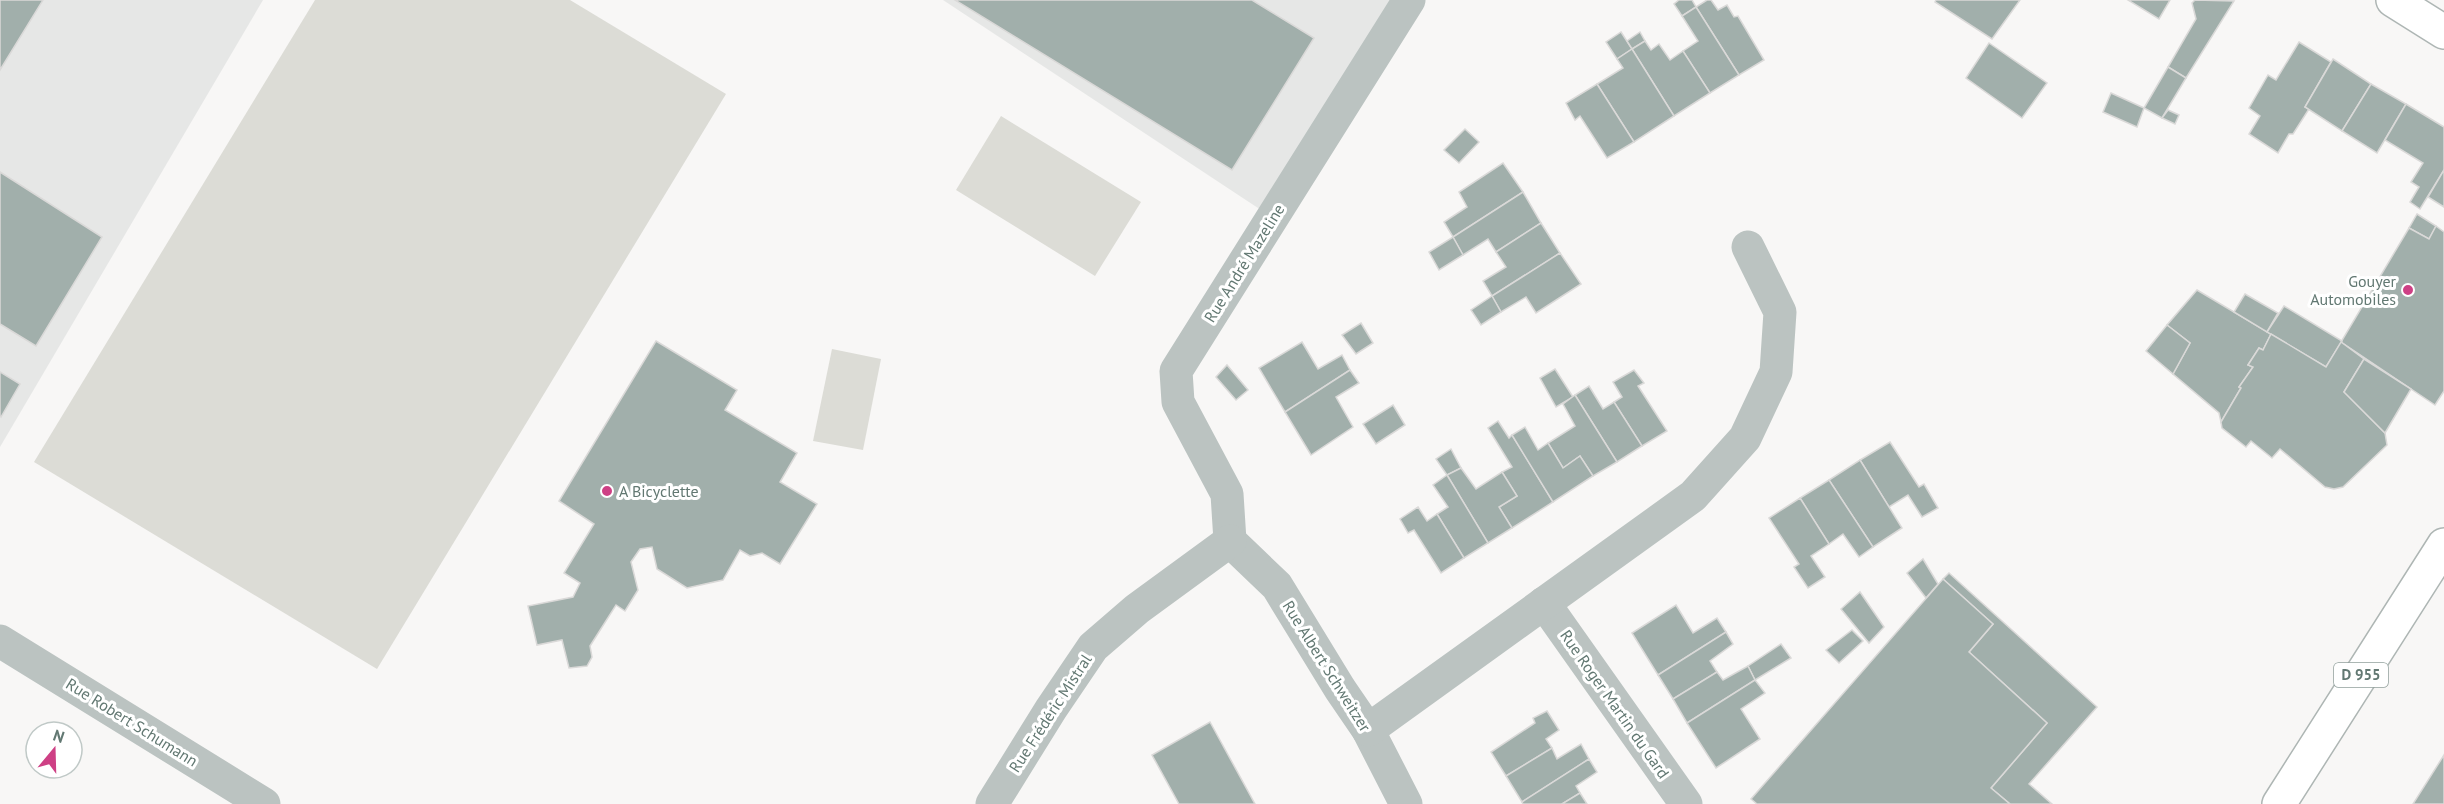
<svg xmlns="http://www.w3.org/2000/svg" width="2444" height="804" font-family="'PT Sans',sans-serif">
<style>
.built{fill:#e6e7e6}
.green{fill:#dcdcd6}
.building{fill:#a1afab;stroke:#dad9d8;stroke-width:1.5}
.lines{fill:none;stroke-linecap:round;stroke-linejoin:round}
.primary-casing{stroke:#aeb6b4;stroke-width:36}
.street{stroke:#bbc3c1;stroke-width:33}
.primary{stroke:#fff;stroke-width:33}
.poi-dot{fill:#ce4085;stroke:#fff;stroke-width:2}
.labels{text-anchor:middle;stroke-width:6;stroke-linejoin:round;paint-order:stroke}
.shield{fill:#fff;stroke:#91a09c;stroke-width:1.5}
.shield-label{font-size:15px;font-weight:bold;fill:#627872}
.street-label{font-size:16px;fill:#627872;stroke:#fff}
.poi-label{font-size:16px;fill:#627872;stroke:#fff;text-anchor:end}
</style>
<rect width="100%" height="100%" fill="#f8f7f6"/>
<g class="built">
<polygon points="0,0 263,0 0,447"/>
<polygon points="943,0 1408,0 1273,218"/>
</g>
<g class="green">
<polygon points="315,0 570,0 726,94 377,669 34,462"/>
<polygon points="1001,116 1141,202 1095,276 956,190"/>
<polygon points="832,349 881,359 863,450 813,441"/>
</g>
<g class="building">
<polygon points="0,0 43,0 0,70"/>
<polygon points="955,0 1252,0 1314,38 1232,170"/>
<polygon points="1679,0 1692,0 1696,7 1682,16 1674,4"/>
<polygon points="1707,0 1711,0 1718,10 1727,5 1734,17 1738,16 1764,60 1739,75 1696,7"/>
<polygon points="1936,0 2020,0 1992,39 1935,2"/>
<polygon points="2128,0 2170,0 2159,19"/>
<polygon points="2195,0 2234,1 2186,78 2168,67 2196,19 2192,3"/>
<polygon points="1696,7 1739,75 1710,93 1683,51 1698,41 1682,16"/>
<polygon points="1621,32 1632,49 1617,59 1606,42"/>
<polygon points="1640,32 1645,41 1632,49 1627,41"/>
<polygon points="1645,41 1651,50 1659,44 1670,60 1683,51 1710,93 1674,116 1632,49"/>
<polygon points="2299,42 2331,62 2305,107 2309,109 2293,134 2289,134 2278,153 2249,134 2260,116 2249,108 2268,75 2276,80"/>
<polygon points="1989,43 2047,83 2022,118 1966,78"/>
<polygon points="1632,49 1674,116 1634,142 1597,84 1623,68 1617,59"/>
<polygon points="2333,59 2371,84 2342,131 2305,107"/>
<polygon points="2168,67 2186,78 2162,118 2144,108"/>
<polygon points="1597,84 1634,142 1607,158 1580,116 1575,120 1566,103"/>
<polygon points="2371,84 2406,104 2377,153 2342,131"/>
<polygon points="2111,93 2144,108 2137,127 2103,112"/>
<polygon points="2406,104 2444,127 2444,170 2420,209 2410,202 2419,187 2411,182 2423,163 2385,140"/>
<polygon points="2168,110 2179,115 2175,124 2162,118"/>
<polygon points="1465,129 1479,142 1459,163 1444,150"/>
<polygon points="1503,163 1523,192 1453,237 1444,222 1467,207 1459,192"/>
<polygon points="2444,170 2444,207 2428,197"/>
<polygon points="0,172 102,237 36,346 0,324"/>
<polygon points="1523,192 1541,223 1496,252 1488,239 1463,255 1453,237"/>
<polygon points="2417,214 2436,226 2429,239 2409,228"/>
<polygon points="1541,223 1560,253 1492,296 1483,281 1506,267 1496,252"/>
<polygon points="2436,226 2444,232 2444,391 2435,405 2341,342 2409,228 2429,239"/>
<polygon points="1453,237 1463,255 1439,270 1429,252"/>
<polygon points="1560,253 1581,284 1536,313 1526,297 1501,312 1492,296"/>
<polygon points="2197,290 2271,334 2263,350 2259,348 2248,365 2253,367 2239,387 2241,388 2221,422 2219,413 2173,374 2190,343 2167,325"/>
<polygon points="2245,294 2278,313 2267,332 2234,312"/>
<polygon points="1492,296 1501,312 1481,325 1471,310"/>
<polygon points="2284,306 2342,341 2326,367 2267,332"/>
<polygon points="1361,323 1373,343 1356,354 1342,335"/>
<polygon points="2167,325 2190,343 2173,374 2146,351"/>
<polygon points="2271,334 2326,367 2341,342 2364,359 2344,392 2385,433 2387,445 2343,487 2334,489 2325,487 2280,449 2272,458 2251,441 2246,447 2222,428 2221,422 2241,388 2239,387 2253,367 2248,365 2259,348 2263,350"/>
<polygon points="656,341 737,390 725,410 797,453 780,482 817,504 780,564 762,553 750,556 740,550 723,580 687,588 657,569 652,547 640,549 631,562 638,590 625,611 616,605 590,646 592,657 587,666 569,668 562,640 537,645 528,606 573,597 580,583 564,573 594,524 559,501"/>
<polygon points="1302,342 1318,369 1342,355 1350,370 1285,412 1259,368"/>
<polygon points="2364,359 2411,389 2385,433 2344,392"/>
<polygon points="1227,365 1248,390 1236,400 1216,377"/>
<polygon points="1555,369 1573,397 1556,407 1540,378"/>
<polygon points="1350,370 1359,383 1336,397 1353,427 1311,455 1285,412"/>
<polygon points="1634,370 1644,383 1638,386 1667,431 1642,446 1614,402 1622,397 1613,382"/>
<polygon points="0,372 20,384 1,417 0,416"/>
<polygon points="1589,386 1603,409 1614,402 1642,446 1617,462 1575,395"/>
<polygon points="1575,395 1617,462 1593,476 1580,456 1563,468 1548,443 1575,426 1563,404"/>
<polygon points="1393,405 1405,425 1376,444 1363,424"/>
<polygon points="1498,421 1509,438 1512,435 1553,502 1512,528 1499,507 1517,496 1502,472 1512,467 1488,428"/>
<polygon points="1525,427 1538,450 1548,443 1563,468 1580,456 1593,476 1553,502 1512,435"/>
<polygon points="1890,442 1919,487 1924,484 1938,508 1922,517 1908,495 1889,507 1860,460"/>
<polygon points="1451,449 1461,468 1447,475 1436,459"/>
<polygon points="1860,460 1902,528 1873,547 1829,480"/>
<polygon points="1461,468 1476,489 1502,472 1517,496 1499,507 1512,528 1488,543 1447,475"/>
<polygon points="1447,475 1488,543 1464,558 1437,514 1448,507 1433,485"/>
<polygon points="1829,480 1873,547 1859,557 1843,534 1829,544 1800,498"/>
<polygon points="1800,498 1829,544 1811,556 1825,577 1808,588 1794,567 1799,564 1769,518"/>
<polygon points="1418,507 1427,521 1437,514 1464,558 1441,573 1414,530 1408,533 1400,519"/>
<polygon points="1923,559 1938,584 1926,598 1907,573"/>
<polygon points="1949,573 2097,707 2029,784 2052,804 2010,804 1991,788 2047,723 1969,652 1993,624 1943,579"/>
<polygon points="1943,579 1993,624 1969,652 2047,723 1991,788 2010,804 1757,804 1751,799"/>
<polygon points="1860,592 1884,627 1869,643 1841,609"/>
<polygon points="1676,605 1693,633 1717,618 1726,632 1658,675 1632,633"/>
<polygon points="1852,630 1863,641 1839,663 1826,650"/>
<polygon points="1726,632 1733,644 1710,661 1717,672 1673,699 1658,675"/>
<polygon points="1781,644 1791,658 1755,680 1748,666"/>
<polygon points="1748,666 1755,680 1687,723 1673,699 1717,672 1723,680"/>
<polygon points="1755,680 1765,693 1741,709 1760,739 1716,768 1687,723"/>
<polygon points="1547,711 1559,730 1546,739 1552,748 1506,776 1491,752 1535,723 1533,718"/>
<polygon points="1210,722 1255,804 1179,804 1152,755"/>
<polygon points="1581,744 1589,759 1522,802 1506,776 1552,748 1557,759"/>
<polygon points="2444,755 2444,804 2413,804"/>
<polygon points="1589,759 1597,772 1576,786 1580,793 1562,804 1523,804 1522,802"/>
<polygon points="1580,793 1587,804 1562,804"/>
</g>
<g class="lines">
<g class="primary-casing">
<g id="primary">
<polyline points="2393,0 2444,32"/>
<polyline points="2279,804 2444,545"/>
</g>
</g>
<g class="street">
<polyline points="1230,541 1227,494 1178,402 1176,371 1409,0"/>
<polyline points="1230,541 1277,586 1340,689 1368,730 1406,804"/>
<polyline points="1544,603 1686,804"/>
<polyline points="0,641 264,804"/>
<polyline points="1368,730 1693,496 1745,438 1776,372 1780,312 1748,247"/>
<polyline points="992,804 1051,709 1093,647 1137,609 1230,541"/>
</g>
<use href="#primary" class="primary"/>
</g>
<g class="poi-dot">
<circle cx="2408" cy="290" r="6"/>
<circle cx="607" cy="491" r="6"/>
</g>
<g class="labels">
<rect class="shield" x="2334" y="663" width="54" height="24" rx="4.5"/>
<g class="shield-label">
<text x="2361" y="680">D 955</text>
</g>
<g class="street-label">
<text transform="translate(1244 263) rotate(-58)" y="6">Rue André Mazeline</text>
<text transform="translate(1327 666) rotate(58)" y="6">Rue Albert Schweitzer</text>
<text transform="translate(1615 704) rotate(55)" y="6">Rue Roger Martin du Gard</text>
<text transform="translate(1050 713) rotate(-57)" y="6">Rue Frédéric Mistral</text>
<text transform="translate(132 722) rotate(32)" y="6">Rue Robert Schumann</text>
</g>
<g class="poi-label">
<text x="2396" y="287">Gouyer<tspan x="2396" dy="18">Automobiles</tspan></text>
<text x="619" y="497" text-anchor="start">A Bicyclette</text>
</g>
</g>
<g transform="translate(54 750) rotate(19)"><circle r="28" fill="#ffffff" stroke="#c0c9c7" stroke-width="1.5"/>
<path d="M0-4.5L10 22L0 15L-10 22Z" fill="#ce4085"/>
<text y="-9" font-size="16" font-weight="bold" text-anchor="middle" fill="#627872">N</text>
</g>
</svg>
